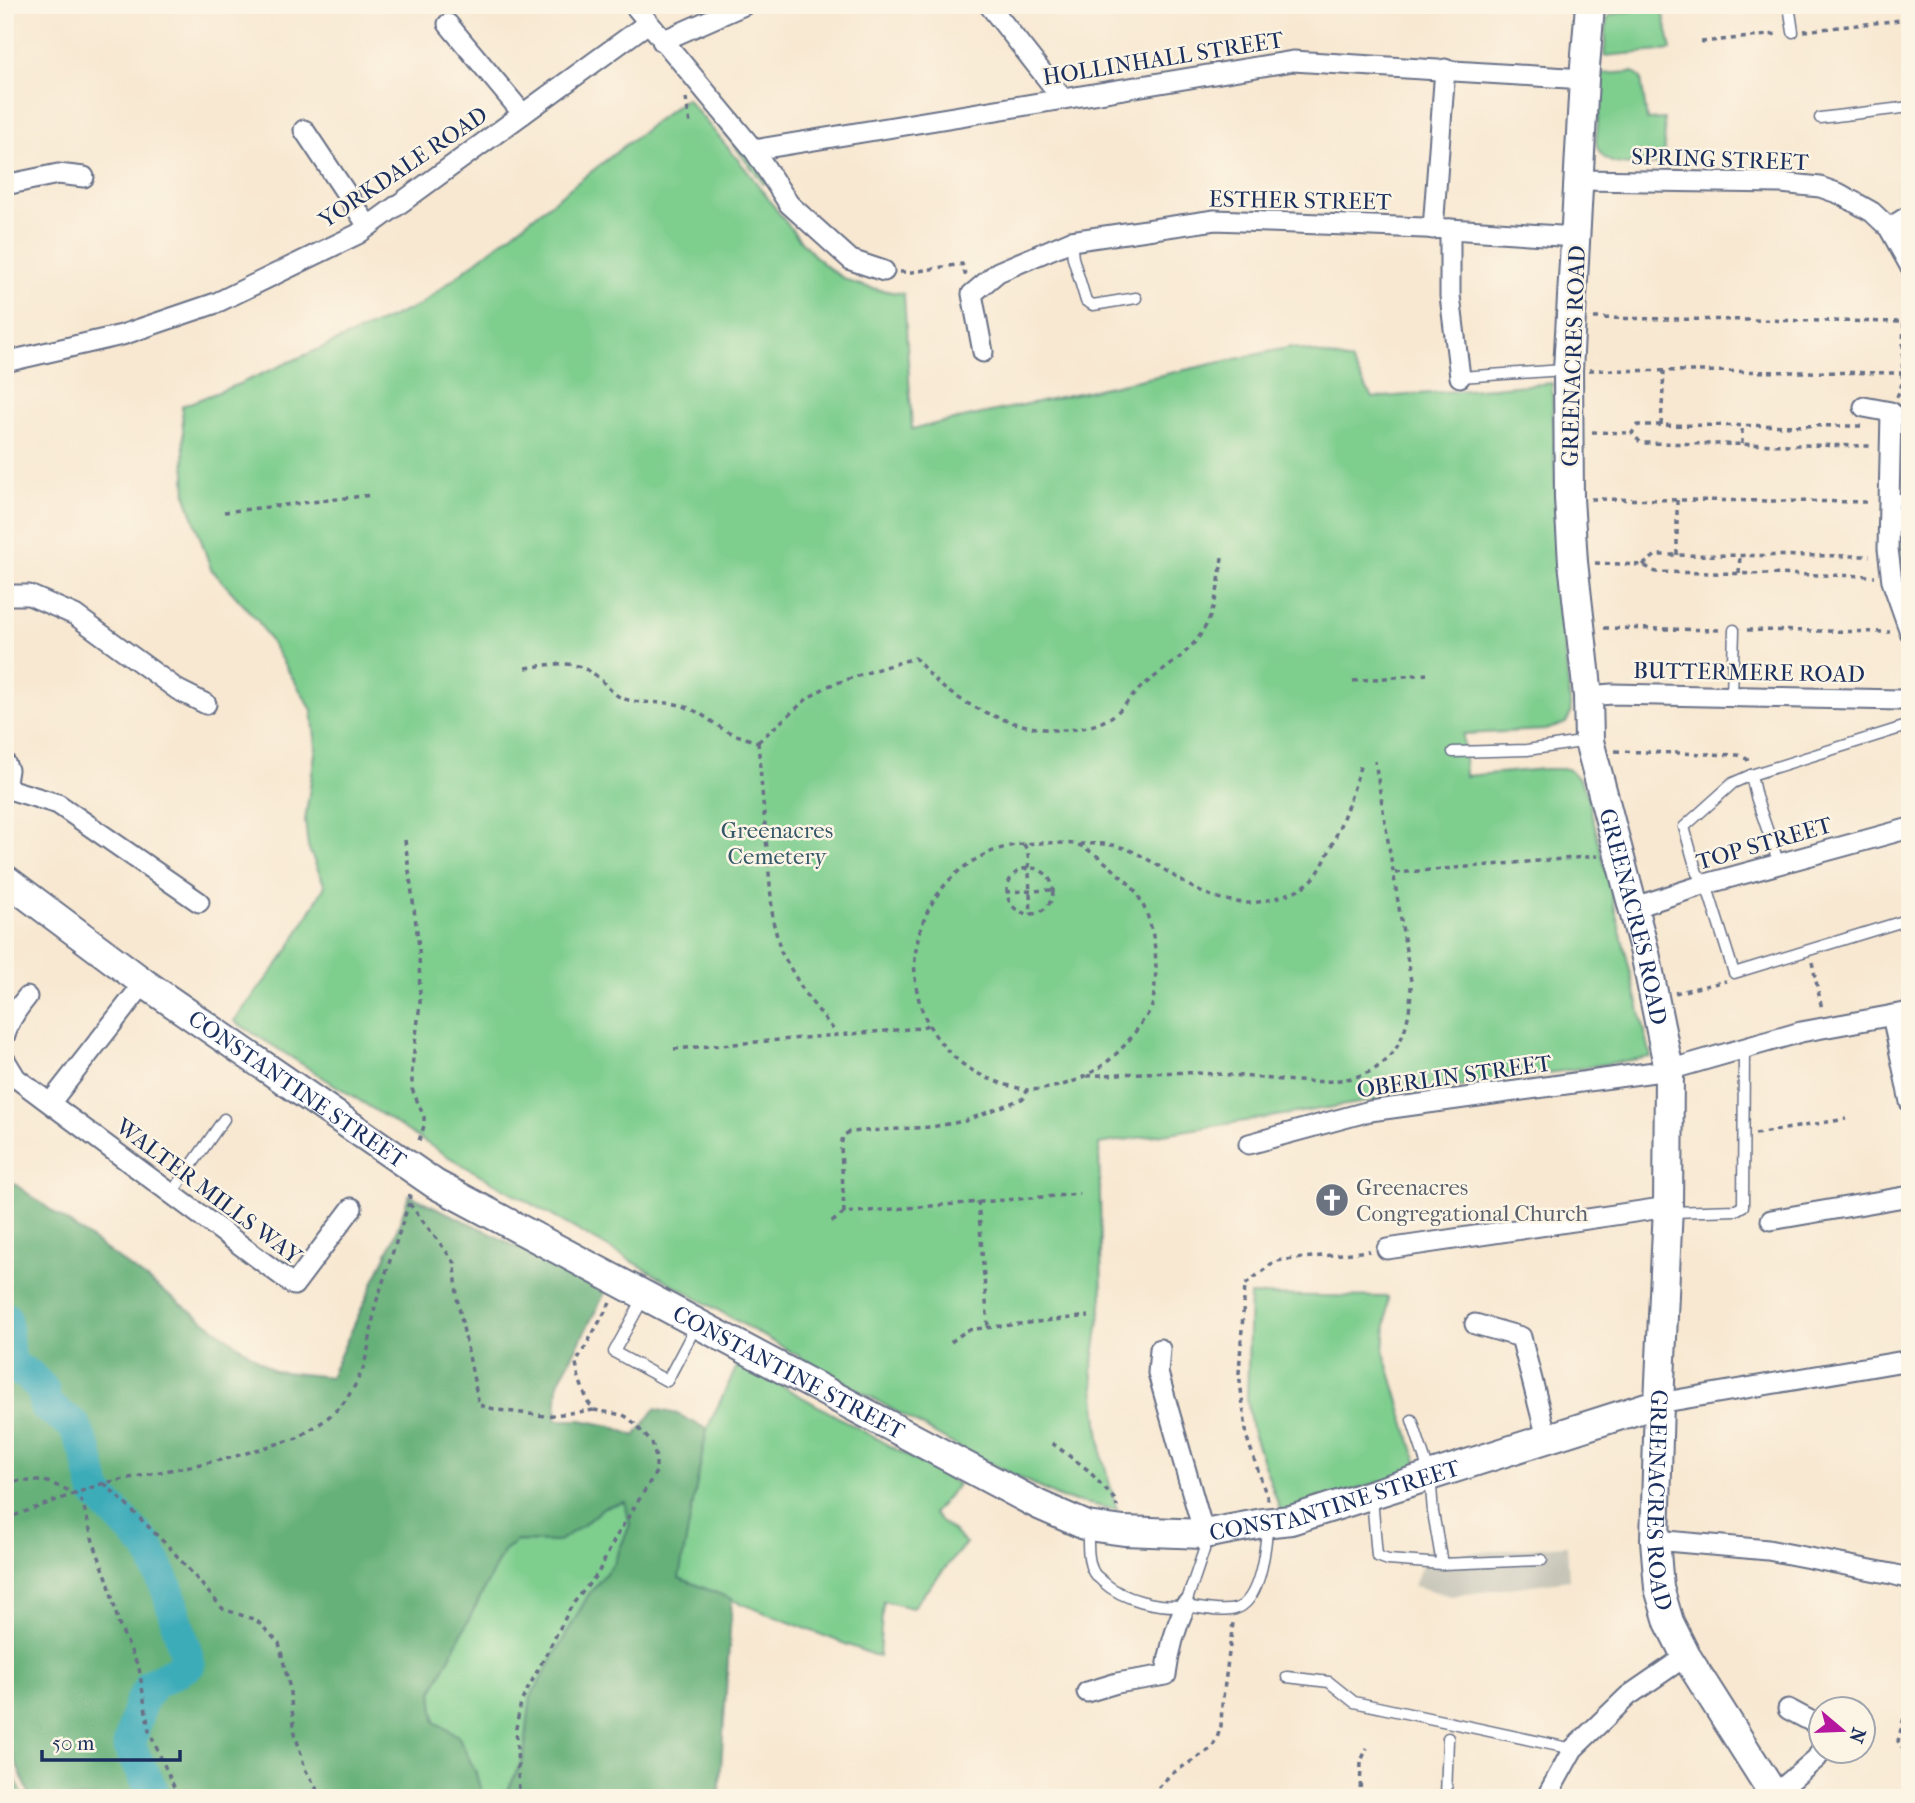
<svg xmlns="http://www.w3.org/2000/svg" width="1915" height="1803" font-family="'IM FELL French Canon',serif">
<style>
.industrial{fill:#c6c5b8}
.green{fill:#7ece8e;stroke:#4c7e76;stroke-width:2}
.forest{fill:#66b179;stroke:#40706c;stroke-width:2}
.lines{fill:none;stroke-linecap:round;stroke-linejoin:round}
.river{stroke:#3cacb9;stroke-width:33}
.lane-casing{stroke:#687086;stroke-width:13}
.street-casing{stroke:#687086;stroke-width:23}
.secondary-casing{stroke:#687086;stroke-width:32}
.path{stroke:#687086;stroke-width:3.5;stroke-dasharray:5 5;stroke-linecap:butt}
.lane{stroke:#fff;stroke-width:10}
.street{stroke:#fff;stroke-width:19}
.secondary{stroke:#fff;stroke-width:28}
.labels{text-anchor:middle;stroke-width:5;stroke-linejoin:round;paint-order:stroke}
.street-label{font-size:23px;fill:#1b2f5e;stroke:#fcf5e5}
.park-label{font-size:23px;fill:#34576a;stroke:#fcf5e5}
.worship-label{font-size:23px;fill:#5b616d;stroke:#fcf5e5;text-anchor:start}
</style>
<rect width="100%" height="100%" fill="#fcf5e5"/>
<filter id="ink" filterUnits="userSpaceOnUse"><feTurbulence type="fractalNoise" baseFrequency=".0143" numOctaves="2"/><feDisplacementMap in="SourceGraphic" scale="14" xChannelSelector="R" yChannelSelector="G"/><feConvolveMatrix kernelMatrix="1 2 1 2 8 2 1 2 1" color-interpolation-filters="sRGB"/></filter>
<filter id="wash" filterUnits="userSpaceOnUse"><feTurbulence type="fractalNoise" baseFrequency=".00686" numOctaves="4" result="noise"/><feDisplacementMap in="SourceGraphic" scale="28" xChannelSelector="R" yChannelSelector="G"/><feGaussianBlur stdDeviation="1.57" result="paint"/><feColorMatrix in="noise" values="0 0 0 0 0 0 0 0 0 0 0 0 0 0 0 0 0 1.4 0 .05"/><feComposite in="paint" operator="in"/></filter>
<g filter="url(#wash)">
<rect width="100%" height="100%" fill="#f8e8d1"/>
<polygon class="industrial" points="1567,1545 1569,1580 1451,1596 1414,1586 1428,1548 1452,1554"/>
<g class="green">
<polygon points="1662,5 1671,50 1604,56 1607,18 1610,15"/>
<path d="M1633,72l8,6 6,42 17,-1 1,34 -6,1 -1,7 -3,3c-22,0 -52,7 -59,-21l6,-69z"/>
<polygon points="695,86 767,181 764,184 691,90"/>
<path d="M686,98c21,25 42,49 62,74 29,36 61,91 103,110 17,7 35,9 53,12l8,135 379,-82 60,14 21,37 180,-15 7,211 12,119 -5,10 -20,7 -83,4 2,42 79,-7h24l11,10 7,11 65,267 -552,87 3,157 -10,68 10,87 15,54 -56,-12 -92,-45 -522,-297 -213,-135 51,-66 40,-69 -17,-39 -3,-26 11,-74 -4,-37 -54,-89 -47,-52 -25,-73 -4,-90 57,-22 181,-79z"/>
<polygon points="1902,493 1910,493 1910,574 1902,574 1901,551"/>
<polygon points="1250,1295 1388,1297 1384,1352 1419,1469 1282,1515 1252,1430 1247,1400"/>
<polygon points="739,1362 958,1484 933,1514 966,1543 912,1608 883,1601 879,1657 678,1579 707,1429"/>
<polygon points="626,1502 630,1525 614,1563 589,1594 531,1697 524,1756 507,1793 497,1798 483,1798 475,1771 458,1736 435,1722 432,1692 503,1550 517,1541 557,1542 583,1525 604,1507"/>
<polygon points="5,1756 24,1798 5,1798"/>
</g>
<polygon class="forest" points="5,1177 274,1371 330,1377 395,1236 409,1195 486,1231 605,1293 558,1383 556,1420 581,1420 611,1426 635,1436 655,1409 677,1414 707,1429 679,1578 732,1599 719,1798 497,1798 507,1793 524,1756 531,1697 589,1594 614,1563 630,1525 625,1502 604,1507 583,1525 557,1542 517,1541 504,1550 432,1692 435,1722 458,1736 475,1771 483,1798 31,1798 10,1749 5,1748"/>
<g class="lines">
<polyline class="river" points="5,1318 8,1354 13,1367 30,1376 43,1390 45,1405 74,1425 87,1454 96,1493 148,1547 168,1591 189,1664 152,1684 140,1704 129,1746 156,1798"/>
</g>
</g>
<g filter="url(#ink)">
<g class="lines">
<g class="lane-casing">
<g id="lane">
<polyline points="1789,5 1793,32"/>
<polyline points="1820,118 1910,107"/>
<polyline points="1071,241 1073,258 1086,301 1093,305 1136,298"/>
<polyline points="1460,377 1564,370"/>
<polyline points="1890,499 1910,499"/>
<polyline points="1732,696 1734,630"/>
<polyline points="1910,725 1751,775 1733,783 1684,827 1697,873 1706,884 1734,973 1910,919"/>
<polyline points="1453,752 1527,750 1588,741"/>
<polyline points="1751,775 1756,797 1779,864"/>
<polyline points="172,1193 224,1119"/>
<polyline points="1671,1212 1736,1210 1743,1206 1744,1049"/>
<polyline points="643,1299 614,1352 667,1381 697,1324"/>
<polyline points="1412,1420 1430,1475 1433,1512 1442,1564 1542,1560"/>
<polyline points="1372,1498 1377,1556 1388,1560 1442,1564"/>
<path d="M1088,1530c0,13 -1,32 6,43 2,4 6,5 8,8 22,20 55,26 83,25l19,-56v-15"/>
<path d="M1185,1606c14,2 38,7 50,3 25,-7 30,-57 32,-78"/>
<polyline points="1287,1677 1329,1682 1354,1702 1573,1749"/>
<polyline points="1446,1798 1448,1738"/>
</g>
</g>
<g class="street-casing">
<g id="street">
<polyline points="634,5 754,150 789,204 851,260 884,271"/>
<polyline points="989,5 1063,99"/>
<polyline points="448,24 523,114"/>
<polyline points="662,41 744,5"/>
<polyline points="304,130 368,226"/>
<polyline points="754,150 1293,61 1584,79"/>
<polyline points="1579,180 1781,183 1820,187 1840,194 1872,212 1889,228 1910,266"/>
<polyline points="5,185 58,174 84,177"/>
<polyline points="1889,228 1910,215"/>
<polyline points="1433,229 1445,69"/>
<polyline points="1450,229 1450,296 1460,377"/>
<polyline points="983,352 972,294 998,272 1071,241 1215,220 1450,229 1576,237"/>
<polyline points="5,362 122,335 216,303 358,234 648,23"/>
<polyline points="1864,407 1891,412 1888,549 1892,581 1910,632"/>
<polyline points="5,595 29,595 75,615 178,690 206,704"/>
<polyline points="1588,696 1612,694 1900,700 1910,699"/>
<polyline points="5,763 8,770 5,788"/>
<polyline points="5,788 58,804 199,902"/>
<polyline points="1632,908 1706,884 1910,828"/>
<polyline points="1892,1015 1910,1102"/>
<path d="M5,1035c4,-15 12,-26 22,-38"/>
<polyline points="5,1060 16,1078 294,1285 352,1208"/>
<polyline points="51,1102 144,983"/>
<polyline points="1249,1144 1370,1111 1669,1070 1801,1032 1910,1012"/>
<polyline points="1771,1220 1910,1196"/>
<polyline points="1387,1249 1668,1207"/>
<polyline points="1475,1324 1521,1337 1547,1438"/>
<polyline points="1160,1349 1158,1373 1204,1534"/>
<polyline points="1659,1403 1910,1360"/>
<polyline points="1655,1540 1768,1550 1892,1574 1910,1579"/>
<path d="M1087,1692l30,-9 49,-8c3,-24 9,-46 19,-69"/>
<polyline points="1788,1709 1820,1726"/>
<polyline points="1774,1795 1817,1758 1821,1750"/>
<polyline points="1546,1798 1573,1749 1628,1696 1686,1656"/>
</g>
</g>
<g class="secondary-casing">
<g id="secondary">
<path id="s1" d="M1590,5l-6,74 -16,291 1,128 4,64 15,134 1,45 56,212 24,117 -1,137 -9,196 -4,137 4,48 10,34 17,34 90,142"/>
<path id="s2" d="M5,879l139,104 291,201 604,321 48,21 37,5 80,3 59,-11 28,-3 368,-117"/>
</g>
</g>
<g class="path">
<polyline points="1804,31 1910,19"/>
<polyline points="1701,42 1779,34"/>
<polyline points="686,98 690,124"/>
<polyline points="900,272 912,272 962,264 966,277"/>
<polyline points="1594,318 1904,322"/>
<polyline points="1589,370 1902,373"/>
<polyline points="1897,397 1902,384 1905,283"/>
<polyline points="1661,425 1664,371"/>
<polyline points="1861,426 1638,425 1632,433 1641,443 1874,446"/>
<polyline points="1592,432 1632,433"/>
<polyline points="1742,444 1742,425"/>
<polyline points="1591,499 1870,502"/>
<polyline points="224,512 372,495"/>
<polyline points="1677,555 1677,500"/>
<polyline points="1595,563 1643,565 1656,572 1875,576"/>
<polyline points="1643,565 1656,555 1870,556"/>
<polyline points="1739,573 1740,555"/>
<polyline points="1604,628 1722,630"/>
<polyline points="1747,630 1890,632"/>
<path d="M526,668c28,-4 48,-10 72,9 8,7 14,17 24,21 20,8 44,1 64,9 14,5 24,14 37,22 11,6 23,9 35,13"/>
<polyline points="1353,681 1427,674"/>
<path d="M758,742l50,-44 20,-12 56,-19 31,-9c9,10 19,22 30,31 41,30 112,56 161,31 16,-8 25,-25 39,-36 18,-14 39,-27 53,-46 17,-22 21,-53 24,-81"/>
<polyline points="758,742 773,921 781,952 806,995 837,1034"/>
<polyline points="1615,751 1738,755 1747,759 1748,761"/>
<polyline points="405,840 419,947 420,1004 412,1067 412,1089 424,1117 424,1126 418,1144"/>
<polyline points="1024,844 1028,853 1031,914"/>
<path d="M1080,844c10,0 21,-1 32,1 31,5 60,33 89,47 11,5 34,11 47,11 16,0 53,-11 64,-23 11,-12 16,-27 23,-42 10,-25 20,-49 26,-76"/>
<circle cx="1030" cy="891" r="23"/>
<polyline points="1395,873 1598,856"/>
<polyline points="1006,892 1053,890"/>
<polyline points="1812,962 1822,1009"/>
<polyline points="1675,993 1726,981"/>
<polyline points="674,1049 920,1028 928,1025"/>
<path d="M1087,1076c43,-3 86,-5 129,-2 89,5 196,39 195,-93l-36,-220"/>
<polyline points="1755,1134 1846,1119"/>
<polyline points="410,1194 409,1203 455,1263 457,1298 479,1405 498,1410 545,1416 594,1410"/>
<polyline points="978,1201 988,1327"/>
<path d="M844,1213l-3,-67 2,-10 6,-4 82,-5 34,-6 59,-23 3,-8c-28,-6 -55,-15 -76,-36 -67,-65 -37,-183 55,-207 19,-5 49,-5 69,-3 9,1 32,19 39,26 6,6 14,12 19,18 20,28 25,63 22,96 -1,7 -1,15 -3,22 -2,7 -10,15 -14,22 -27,39 -63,61 -111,62"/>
<polyline points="832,1222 844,1213 1080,1194"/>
<polyline points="951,1342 967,1330 1089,1316"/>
<polyline points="1052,1443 1088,1470 1116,1501 1117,1507"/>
<polyline points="5,1481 45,1481 75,1493 83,1504 93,1541 108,1581 119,1625 139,1668 149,1731 179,1798"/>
<polyline points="104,1483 171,1549 223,1609 256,1620 279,1643 289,1685 295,1733 305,1769 322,1798"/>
<polyline points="1268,1500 1247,1438 1239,1373 1245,1285 1275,1261 1370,1251"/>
<polyline points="5,1519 104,1483 226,1459 297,1438 324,1421 342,1405 353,1389 363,1369 369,1345 375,1306 409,1203"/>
<polyline points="1910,1712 1905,1714 1898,1741 1910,1758"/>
<polyline points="523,1798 519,1791 516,1728 521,1702 572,1605 598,1573 616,1537 656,1472 656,1458 652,1443 630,1419 623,1415 594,1410 588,1402 579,1379 576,1363 610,1303"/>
<polyline points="1156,1798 1159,1787 1170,1775 1212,1748 1217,1738 1221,1726 1222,1705 1233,1623"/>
<polyline points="1360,1798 1361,1761 1367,1748"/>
</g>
<use href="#lane" class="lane"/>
<use href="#street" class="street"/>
<use href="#secondary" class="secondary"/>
</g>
</g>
<defs>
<g id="church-disc" transform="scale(1.75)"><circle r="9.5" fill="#6b7280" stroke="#fcf5e5"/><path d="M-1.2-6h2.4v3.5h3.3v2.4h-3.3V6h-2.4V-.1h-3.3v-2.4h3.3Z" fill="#fff"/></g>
</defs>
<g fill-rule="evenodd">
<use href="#church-disc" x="1332" y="1200"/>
</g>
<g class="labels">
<g class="street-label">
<text transform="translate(1163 58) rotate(-9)" y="8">HOLLINHALL STREET</text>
<text transform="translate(1720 159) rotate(2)" y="8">SPRING STREET</text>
<text transform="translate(403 167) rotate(-34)" y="8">YORKDALE ROAD</text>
<text transform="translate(1300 200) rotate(1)" y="8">ESTHER STREET</text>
<text transform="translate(1573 356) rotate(-88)" y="8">GREENACRES ROAD</text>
<text transform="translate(1749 672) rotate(1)" y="8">BUTTERMERE ROAD</text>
<text transform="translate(1764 843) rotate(-16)" y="8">TOP STREET</text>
<text dy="8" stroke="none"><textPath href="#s1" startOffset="919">GREENACRES ROAD</textPath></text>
<text transform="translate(1454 1076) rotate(-8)" y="8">OBERLIN STREET</text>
<text dy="8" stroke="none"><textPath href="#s2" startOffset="360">CONSTANTINE STREET</textPath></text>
<text transform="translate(209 1191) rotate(37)" y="8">WALTER MILLS WAY</text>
<text dy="8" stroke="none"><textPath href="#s2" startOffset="928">CONSTANTINE STREET</textPath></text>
<text dy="8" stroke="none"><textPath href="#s2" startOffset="1516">CONSTANTINE STREET</textPath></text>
<text dy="8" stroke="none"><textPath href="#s1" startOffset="1507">GREENACRES ROAD</textPath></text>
</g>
<g class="park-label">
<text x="777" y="838">Greenacres<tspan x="777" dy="26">Cemetery</tspan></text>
</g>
<g class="worship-label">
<text x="1356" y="1195">Greenacres<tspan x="1356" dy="26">Congregational Church</tspan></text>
</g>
</g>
<rect width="1915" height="1803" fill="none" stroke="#fcf5e5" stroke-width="28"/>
<g transform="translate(1842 1730) rotate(109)"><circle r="33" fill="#fcf5e5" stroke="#a2a6af" stroke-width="2"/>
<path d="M0-5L12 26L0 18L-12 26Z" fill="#b5179e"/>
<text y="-10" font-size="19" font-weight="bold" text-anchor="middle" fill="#1b2f5e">N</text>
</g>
<path d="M42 1750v10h138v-10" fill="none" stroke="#1b2f5e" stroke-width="3.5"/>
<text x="52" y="1750" font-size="21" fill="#1b2f5e" stroke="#fcf5e5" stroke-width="5" paint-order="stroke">50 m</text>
</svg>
